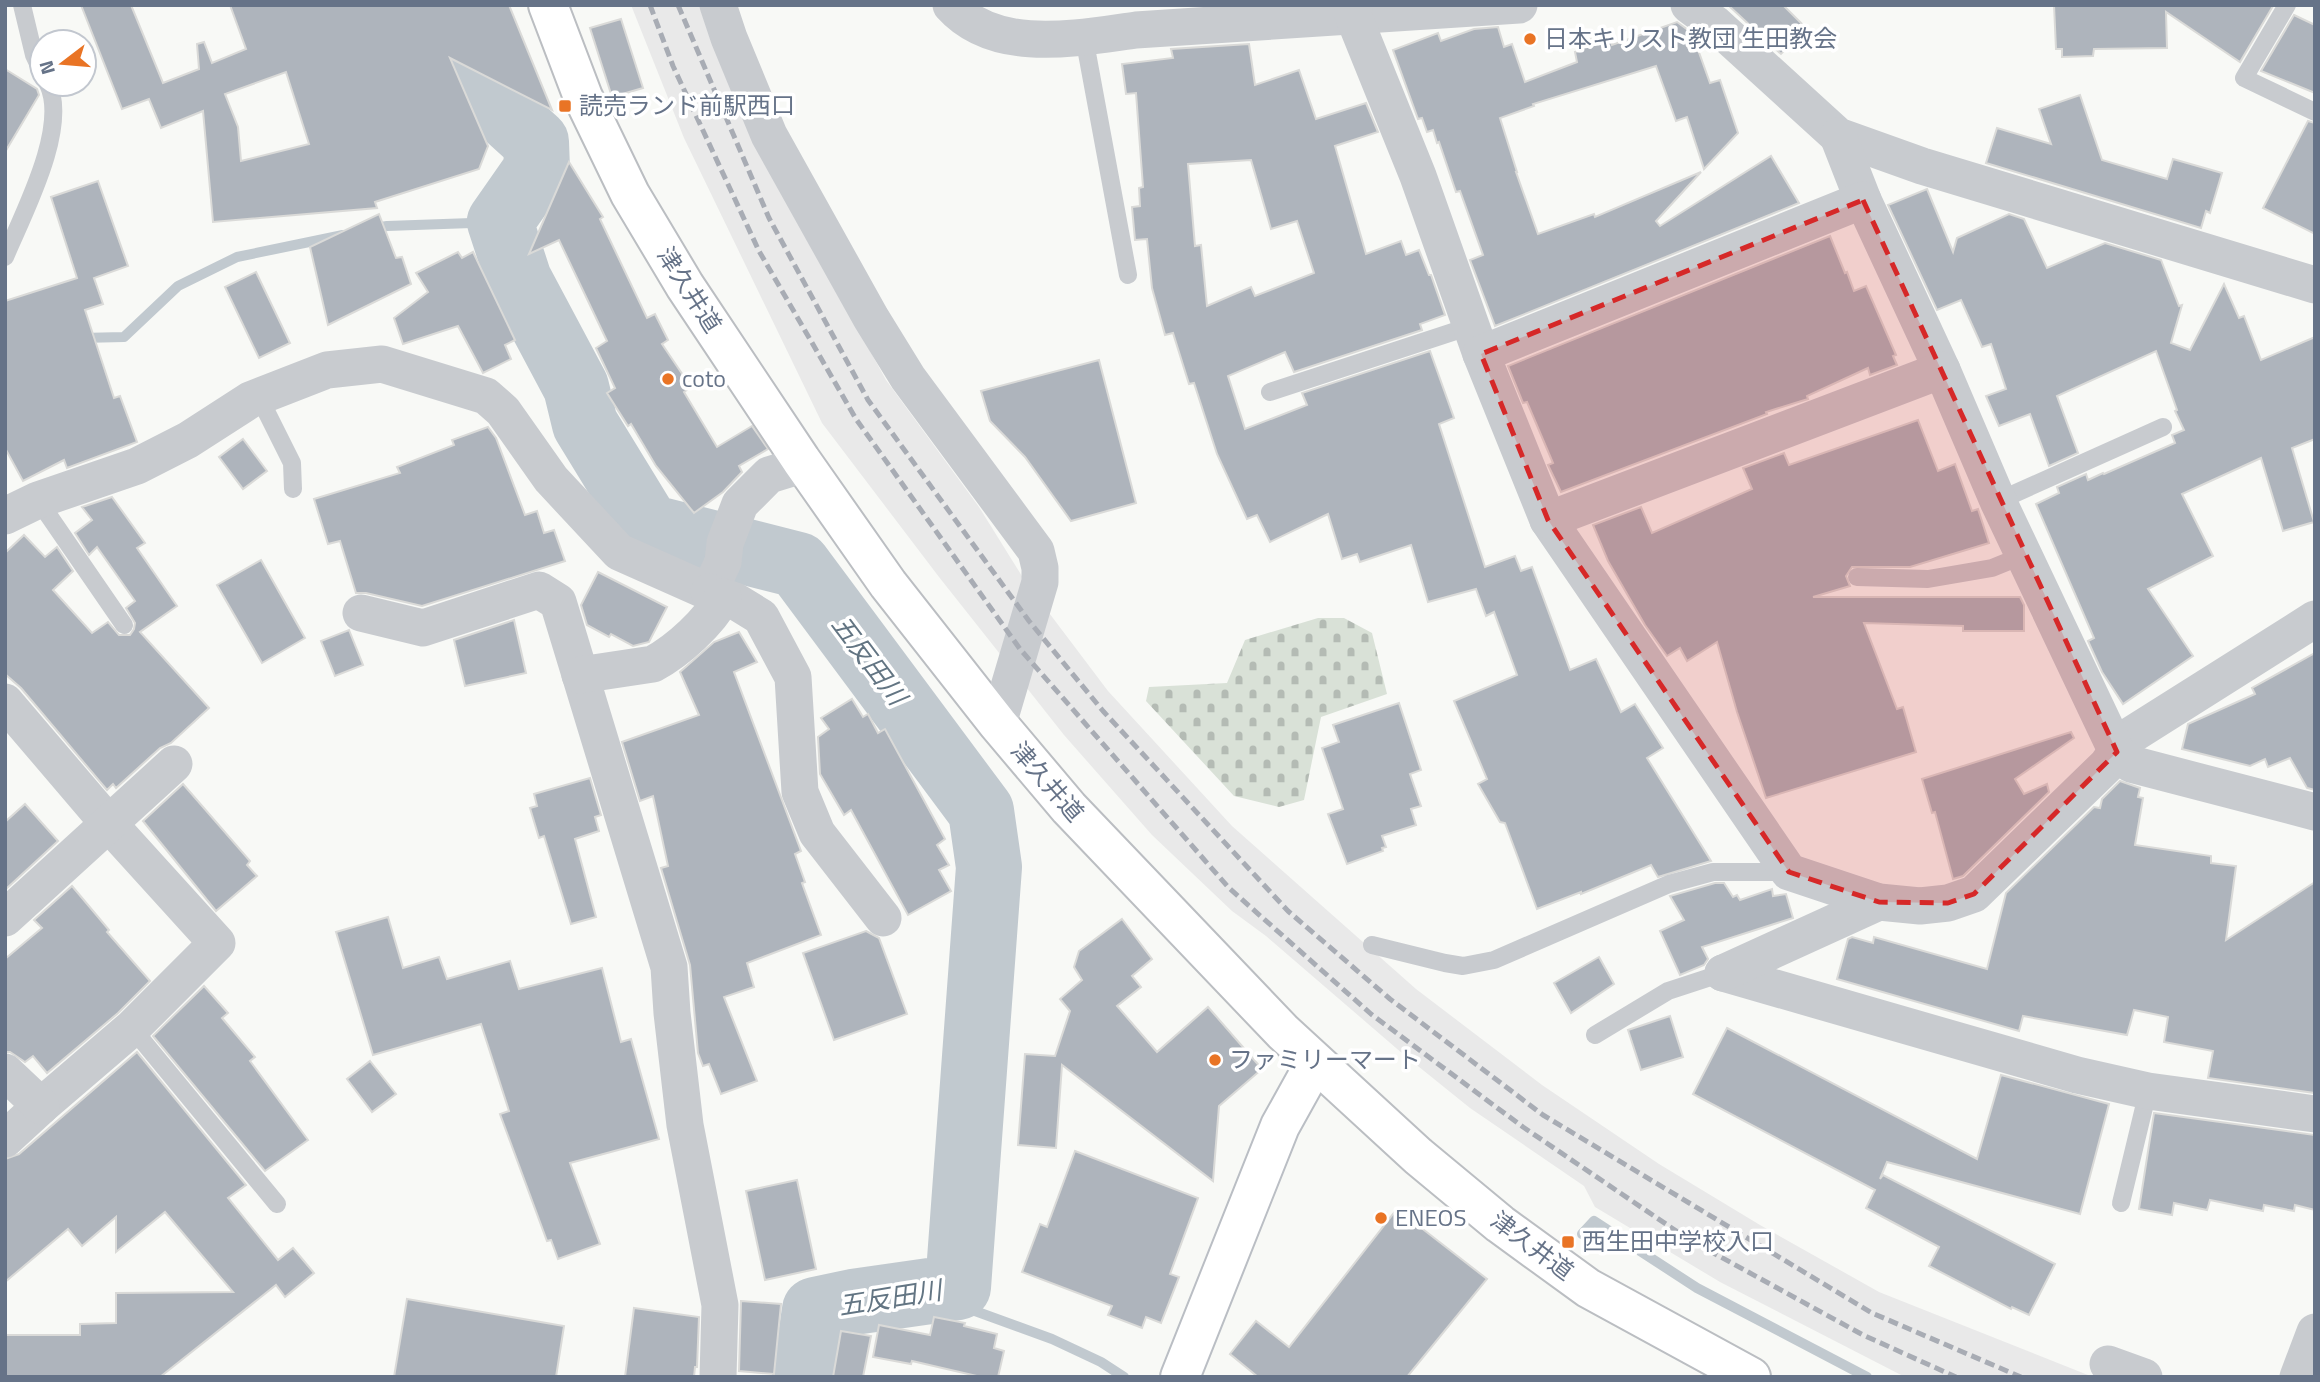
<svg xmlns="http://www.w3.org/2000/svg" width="2320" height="1382" font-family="'Titillium Web','Noto Sans JP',sans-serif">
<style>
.built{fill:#e9e9e9}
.cemetery{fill:url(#cemetery-stones)}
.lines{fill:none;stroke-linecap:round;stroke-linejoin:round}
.stream{stroke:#c1c9cf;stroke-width:10}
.river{stroke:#c1c9cf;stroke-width:66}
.building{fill:#aeb4bc;stroke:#dadad8;stroke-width:2;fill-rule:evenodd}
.secondary-casing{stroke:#babec4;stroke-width:42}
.primary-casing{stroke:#bbbec2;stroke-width:42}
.service{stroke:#c8cbcf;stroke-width:18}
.minor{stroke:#c8cbcf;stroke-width:37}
.secondary{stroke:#fff;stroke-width:38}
.primary{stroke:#fff;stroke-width:38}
.rail{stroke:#a8acb4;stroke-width:5;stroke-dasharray:10 5;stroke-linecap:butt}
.marked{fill:#d62828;fill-opacity:0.2;stroke:#d62828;stroke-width:5;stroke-dasharray:14 9;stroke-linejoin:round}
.poi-dot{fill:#e97425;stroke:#fff;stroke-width:2.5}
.labels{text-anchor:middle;stroke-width:7;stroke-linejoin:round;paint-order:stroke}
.poi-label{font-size:24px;fill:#667388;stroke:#fff;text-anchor:start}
.street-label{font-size:24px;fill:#667388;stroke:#fff}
.water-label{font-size:26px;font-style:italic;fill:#637583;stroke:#fff}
</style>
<defs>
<pattern id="cemetery-stones" width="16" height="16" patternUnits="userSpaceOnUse" patternTransform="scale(1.75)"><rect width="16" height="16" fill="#d9e1d7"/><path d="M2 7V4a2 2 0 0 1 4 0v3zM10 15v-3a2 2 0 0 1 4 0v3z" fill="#b4bbb4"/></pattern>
</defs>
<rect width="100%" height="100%" fill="#f8f9f6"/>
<polygon class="built" points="631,5 701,5 790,205 886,380 979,507 1025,581 1108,691 1232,826 1416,989 1542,1085 1659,1164 1760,1225 1879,1292 2093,1377 1905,1377 1720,1282 1595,1207 1584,1186 1470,1108 1403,1054 1266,936 1232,911 1152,835 1064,735 939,577 822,423 684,138"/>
<polygon class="cemetery" points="1318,618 1344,618 1372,633 1387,694 1321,717 1304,800 1279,807 1234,796 1146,701 1149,687 1227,683 1245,640"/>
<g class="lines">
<g class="stream">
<polyline points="369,229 387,226 500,222"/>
<polyline points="81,338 124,337 178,286 237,257 343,235"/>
<polyline points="1582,1234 1594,1221 1697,1288 1867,1377"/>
<polyline points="958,1287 975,1311 1052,1339 1101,1362 1124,1377"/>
</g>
<polyline class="river" points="433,5 493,103 536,142 537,169 500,222 519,280 576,387 585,424 648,527 798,565 981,811 989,867 958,1287 853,1302 815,1310 805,1377"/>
</g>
<g class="building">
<path d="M81,5h50l32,78 36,-14 -2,-25 7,-2 8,21 34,-14 -16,-44h279l43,105 -102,-52 38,88 -9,23 -104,33 2,6 -164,14 -10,-111 -42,17 -12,-29 -27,10zM286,72l23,72 -68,17 -3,-34 -13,-33z"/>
<polygon points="1728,5 1783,5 1807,29 1781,54"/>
<polygon points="2054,5 2272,5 2273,6 2240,62 2166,12 2167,48 2094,49 2093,56 2062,57 2062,49 2056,49"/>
<polygon points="2294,15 2315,25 2315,93 2261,71"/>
<polygon points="621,19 643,88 612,97 590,28"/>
<polygon points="1677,22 1692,33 1710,83 1720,80 1738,133 1704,169 1687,117 1676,121 1656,66 1533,104 1534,106 1500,118 1517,172 1516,172 1538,234 1594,214 1595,217 1701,172 1656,221 1660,226 1771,156 1799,203 1495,326 1470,260 1483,255 1460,191 1456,192 1439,142 1437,143 1433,130 1427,132 1422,118 1418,119 1393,50 1438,33 1441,41 1474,29 1498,27 1504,47 1512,44 1525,82 1577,62 1575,52 1581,50 1579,43 1609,34 1612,45"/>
<path d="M1249,44l6,41 44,-15 17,49 50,-16 12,29 -43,14 31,108 35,-13 5,14 13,-5 10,25h2l14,40 -25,9 2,6 -128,42 -9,-20 -57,24 17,53 62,-24 -5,-12 128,-42 24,67 -15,6 46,143 30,-11 6,15 11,-4 38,103 26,-11 25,53 14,-8 28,44 -16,10 64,103 -53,16 -7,-12 -70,29v-2l-44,17 -32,-86 -5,-1 -22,-38 9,-5 -33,-78 63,-26 -23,-63 -8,4 -10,-27 -48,13 -17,-57 -51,17 -3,-8 -15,5 -14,-45 -58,28 -13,-27 -10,4 -30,-65 -23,-71 -5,1 -16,-51 -8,2 -13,-47 -5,-49 -12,1 -3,-33 8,-1 -1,-18 4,-1 -7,-94 -10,1 -4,-30 51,-6 -2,-9zM1251,160l20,69 26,-8 17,52 -59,23 -4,-9 -44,19 -6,-61 -6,1 -7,-82z"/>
<polygon points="5,69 37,89 39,95 5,152"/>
<polygon points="2080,95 2102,160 2167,179 2173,159 2222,173 2210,213 2206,211 2201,228 1986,163 1997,128 2051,144 2039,109"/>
<polygon points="2308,121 2315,123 2315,234 2263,208"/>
<polygon points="569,162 603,217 600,219 647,318 655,314 668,340 662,344 691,387 684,392 717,447 752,426 768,449 739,466 742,472 723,492 694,513 656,466 631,424 628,426 607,393 615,388 596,348 607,341 559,240 529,254"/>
<polygon points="98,181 128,266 94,278 103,304 85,310 114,398 120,396 137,442 67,468 64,460 23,481 5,448 5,301 77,278 51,197"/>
<polygon points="1927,189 1953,252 1957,238 2009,214 2024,219 2047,268 2105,243 2161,260 2179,306 2182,305 2171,343 2190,350 2224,284 2239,318 2244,316 2261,360 2315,337 2315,439 2292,448 2314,522 2283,531 2261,458 2182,494 2213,556 2148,589 2193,656 2123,704 2102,672 2088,641 2094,638 2036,504 2059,493 2057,487 2086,474 2088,480 2103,473 2104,474 2175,443 2172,435 2184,430 2175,411 2177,410 2156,351 2057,396 2078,453 2049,466 2030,414 1999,426 1986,396 2006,389 1991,344 1982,347 1961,300 1937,310 1888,205"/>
<polygon points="379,214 396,258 402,257 411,284 328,325 310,247"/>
<polygon points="1830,236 1845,273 1847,272 1854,291 1866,286 1896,355 1893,356 1897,365 1870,375 1868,368 1807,396 1808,399 1766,412 1767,414 1561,492 1548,465 1553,463 1527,402 1523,403 1508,366"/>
<polygon points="458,252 462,258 473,252 515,340 505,345 511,359 483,373 458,326 403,344 394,318 428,292 416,273"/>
<polygon points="256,272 290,343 259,358 225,287"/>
<polygon points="1099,360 1136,503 1071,521 1025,457 990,421 981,391"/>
<polygon points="1918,420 1938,471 1955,464 1972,511 1978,509 1989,543 1910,567 1852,567 1846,576 1850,586 1813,597 2020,597 2024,605 2024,631 1963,631 1963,626 1864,623 1897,709 1903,707 1916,752 1766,798 1737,712 1717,642 1687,661 1680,648 1667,656 1645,625 1608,561 1593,525 1641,507 1652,533 1752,489 1743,468 1784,453 1789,465"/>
<polygon points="488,427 496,438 525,515 537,511 544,533 554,530 565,561 422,606 366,593 356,593 340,541 328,544 314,499 400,473 397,467 454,445 452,440"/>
<polygon points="243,439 267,471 243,489 219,457"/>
<polygon points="112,497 145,543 137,548 177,606 140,632 209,708 171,743 160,748 116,788 113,784 107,790 21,688 5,674 5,553 24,535 45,557 57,547 73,571 53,590 92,633 108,622 119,635 130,635 134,629 135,623 126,608 135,601 97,547 89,555 75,533 92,520 82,507"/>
<polygon points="261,560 305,638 262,663 217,585"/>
<polygon points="598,572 667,607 649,642 633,646 611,634 609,637 587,625 581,605"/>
<polygon points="514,620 526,673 465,686 454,640"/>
<polygon points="349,630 363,665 335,676 321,641"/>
<polygon points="739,632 757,662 734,672 801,851 795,854 805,882 802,883 821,935 747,963 754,987 724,997 757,1081 721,1094 709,1064 703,1066 698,1053 690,965 661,868 668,866 653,796 640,801 622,742 699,715 680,672 714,642"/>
<polygon points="2315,653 2315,790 2307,788 2290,758 2268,767 2265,759 2250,766 2182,749 2188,724 2255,694 2252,688"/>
<polygon points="852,699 863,717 868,714 878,733 885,729 945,839 937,845 949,865 939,870 951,891 908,915 851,810 844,815 820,774 818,737 829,729 821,718"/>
<polygon points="1399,703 1421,770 1410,774 1421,806 1411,809 1416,825 1382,836 1386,847 1382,848 1383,851 1347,864 1328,814 1343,809 1322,748 1339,742 1333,725"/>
<polygon points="2071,732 2074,738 2015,779 2024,794 2047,784 2049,792 1963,876 1953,879 1935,812 1932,813 1922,779"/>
<polygon points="590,778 601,815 595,817 599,831 575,839 596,917 571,924 544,836 539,838 530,808 537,806 534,794"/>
<polygon points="2120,781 2140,788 2138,797 2143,798 2135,845 2211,856 2211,863 2236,866 2226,940 2315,882 2315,1093 2208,1078 2213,1051 2164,1042 2168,1017 2134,1010 2127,1035 2023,1016 2019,1031 1837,979 1848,939 1852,937 1873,943 1874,937 1987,969 2006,893 2094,807 2100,808 2102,799"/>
<polygon points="183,784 250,861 247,865 257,876 216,911 143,821"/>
<polygon points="25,804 58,841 6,889 5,822"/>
<polygon points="1715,883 1724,883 1733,897 1737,895 1740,900 1772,889 1773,896 1786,894 1793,918 1702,947 1708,959 1704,965 1680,975 1660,931 1684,920 1670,896"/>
<polygon points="72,886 109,930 107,932 150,981 118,1013 47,1073 33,1056 25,1062 10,1052 5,1052 5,959 42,928 34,920"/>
<polygon points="388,917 403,968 439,957 447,979 510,961 519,989 602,968 621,1042 631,1039 659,1139 570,1163 600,1244 558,1259 551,1240 547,1241 500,1114 509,1111 481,1024 373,1055 336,932"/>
<polygon points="1122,919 1152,959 1132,976 1141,987 1117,1006 1157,1052 1208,1007 1262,1069 1219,1106 1213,1181 1062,1065 1056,1148 1018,1145 1025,1054 1055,1056 1070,1011 1060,999 1082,980 1074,967 1079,951"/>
<polygon points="866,931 879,938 907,1014 834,1040 803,953"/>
<polygon points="1599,957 1614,984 1571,1013 1554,983"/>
<polygon points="204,986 228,1013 222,1018 255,1057 250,1061 308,1140 265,1171 153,1036"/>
<polygon points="1670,1016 1683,1057 1641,1070 1628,1030"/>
<polygon points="1727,1028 1977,1159 2001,1075 2109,1104 2080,1214 1887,1162 1880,1179 1883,1175 2055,1264 2029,1315 2012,1307 2011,1309 1929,1266 1939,1247 1866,1208 1875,1190 1693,1094"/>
<polygon points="137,1052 246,1185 228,1198 278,1260 293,1248 314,1273 285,1297 276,1285 160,1377 5,1377 5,1335 80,1335 80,1324 116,1323 116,1293 233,1292 165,1212 116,1252 116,1217 82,1246 68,1229 5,1282 5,1159 19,1154"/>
<polygon points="370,1061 396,1094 372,1112 347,1079"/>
<polygon points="2154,1113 2315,1135 2315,1210 2295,1205 2294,1211 2264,1205 2263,1211 2210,1200 2207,1210 2174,1203 2172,1215 2139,1209"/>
<polygon points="1075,1151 1198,1198 1170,1274 1179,1277 1161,1323 1146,1317 1142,1328 1108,1315 1112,1306 1022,1272 1040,1224 1047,1227"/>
<polygon points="797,1180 816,1269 765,1280 746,1191"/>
<polygon points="1397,1209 1487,1279 1407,1377 1258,1377 1230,1354 1256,1321 1289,1347"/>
<polygon points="407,1299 564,1326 556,1377 394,1377"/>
<polygon points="741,1301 781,1304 774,1374 739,1371"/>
<polygon points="634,1308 699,1317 697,1367 695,1367 694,1377 625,1377"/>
<polygon points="934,1317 965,1323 964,1326 997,1334 994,1348 1004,1351 998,1377 981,1377 912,1361 911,1364 873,1357 879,1325 930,1335"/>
<polygon points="841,1331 871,1336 863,1377 833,1377"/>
</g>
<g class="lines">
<g class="secondary-casing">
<polyline id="secondary" points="1180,1377 1280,1126 1315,1063"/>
</g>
<g class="primary-casing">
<polyline id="primary" points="548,5 583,97 630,194 685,286 801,460 888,584 998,724 1069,808 1283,1032 1418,1156 1500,1224 1588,1288 1751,1377"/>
</g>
<g class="service">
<polyline points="22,5 34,55 42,72"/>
<polyline points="2287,5 2244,78 2315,112"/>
<polyline points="1084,37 1128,275"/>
<path d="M5,257c18,-43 64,-129 43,-173"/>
<polyline points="1270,392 1471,326"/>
<polyline points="259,397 292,463 293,489"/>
<polyline points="38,500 124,625"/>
<polyline points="1998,501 2163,427"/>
<polyline points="1857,577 1928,579 1992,568 2024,555"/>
<polyline points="1372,945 1445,963 1463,966 1494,960 1669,884 1713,872 1789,872"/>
<polyline points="132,1028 277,1204"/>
<polyline points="1595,1035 1668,991 1723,973"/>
<polyline points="2121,1203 2148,1091"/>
</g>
<g class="minor">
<polyline points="718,5 729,38 769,135 871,318 908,378 1036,551 1040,568 1040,582 998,724"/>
<path d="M951,5c45,50 126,33 185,25l383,-25"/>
<polyline points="1354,5 1353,15 1418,176 1481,354 1548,520 1789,872 1879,902 1920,906 1948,903 1974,894 2107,765 2125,739 2315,619"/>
<polyline points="1689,5 1715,24 1838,136 1922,166 2315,285"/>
<polyline points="1838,136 1863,200 1942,370 1998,501 2117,752 2131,764 2315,812"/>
<polyline points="1481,354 1863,200"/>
<polyline points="5,516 38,500 137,466 188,440 250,400 327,370 382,364 486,396 503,411 551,479 619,552 709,592 723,562 725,543 740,504 769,475 795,467 801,460"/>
<polyline points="1548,520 1942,370"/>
<polyline points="709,592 735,601 761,617 793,677 800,792 817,833 883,918"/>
<polyline points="361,613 423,628 539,590 558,602 669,967 672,1013 685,1125 720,1305 718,1377"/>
<path d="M580,675l73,-11c26,-14 56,-42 70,-67"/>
<polyline points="5,702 109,824 217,943 132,1028 41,1106 5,1139"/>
<polyline points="5,918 174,764"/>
<polyline points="1723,973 2077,1075 2148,1091 2315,1114"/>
<polyline points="1723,973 1879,902"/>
<polyline points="5,1072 41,1106"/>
<polyline points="2108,1364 2144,1377"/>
<polyline points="2298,1377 2315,1332"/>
</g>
<use href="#secondary" class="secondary"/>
<use href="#primary" class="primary"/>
<g class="rail">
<polyline points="650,5 673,66 759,251 856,419 1020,649 1229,888 1371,1014 1523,1127 1688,1239 1863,1335 1956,1377"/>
<polyline points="678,5 769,218 868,400 1029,621 1103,711 1288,911 1390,999 1543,1115 1872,1313 2021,1377"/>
</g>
</g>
<path class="marked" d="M1863,200l254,552 -143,142 -26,9 -69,-1 -90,-30 -241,-352 -67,-166z"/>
<g class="poi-dot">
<circle cx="1530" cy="39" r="7"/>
<rect x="558" y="99" width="14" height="14" rx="3.5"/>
<circle cx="668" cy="379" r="7"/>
<circle cx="1215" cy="1060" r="7"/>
<circle cx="1381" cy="1218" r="7"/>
<rect x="1561" y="1235" width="14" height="14" rx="3.5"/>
</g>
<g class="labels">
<g class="poi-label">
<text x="1544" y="47">日本キリスト教団 生田教会</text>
<text x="579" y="114">読売ランド前駅西口</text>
<text x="682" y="387">coto</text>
<text x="1229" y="1068">ファミリーマート</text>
<text x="1395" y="1226">ENEOS</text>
<text x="1582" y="1250">西生田中学校入口</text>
</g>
<g class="street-label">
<text transform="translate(689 290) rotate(57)" y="8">津久井道</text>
<text transform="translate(1047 782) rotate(49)" y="8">津久井道</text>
<text transform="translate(1532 1246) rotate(37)" y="8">津久井道</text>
</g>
<g class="water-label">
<text transform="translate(869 660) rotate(53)" y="9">五反田川</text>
<text transform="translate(890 1298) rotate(-9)" y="9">五反田川</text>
</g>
</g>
<rect width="2320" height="1382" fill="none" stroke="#667388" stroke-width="14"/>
<g transform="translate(63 63) rotate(254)"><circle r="33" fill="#ffffff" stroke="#c2c7cf" stroke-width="2"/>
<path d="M0-5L12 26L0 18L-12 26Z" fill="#e97425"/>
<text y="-10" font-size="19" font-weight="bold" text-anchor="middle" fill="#667388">N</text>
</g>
</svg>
